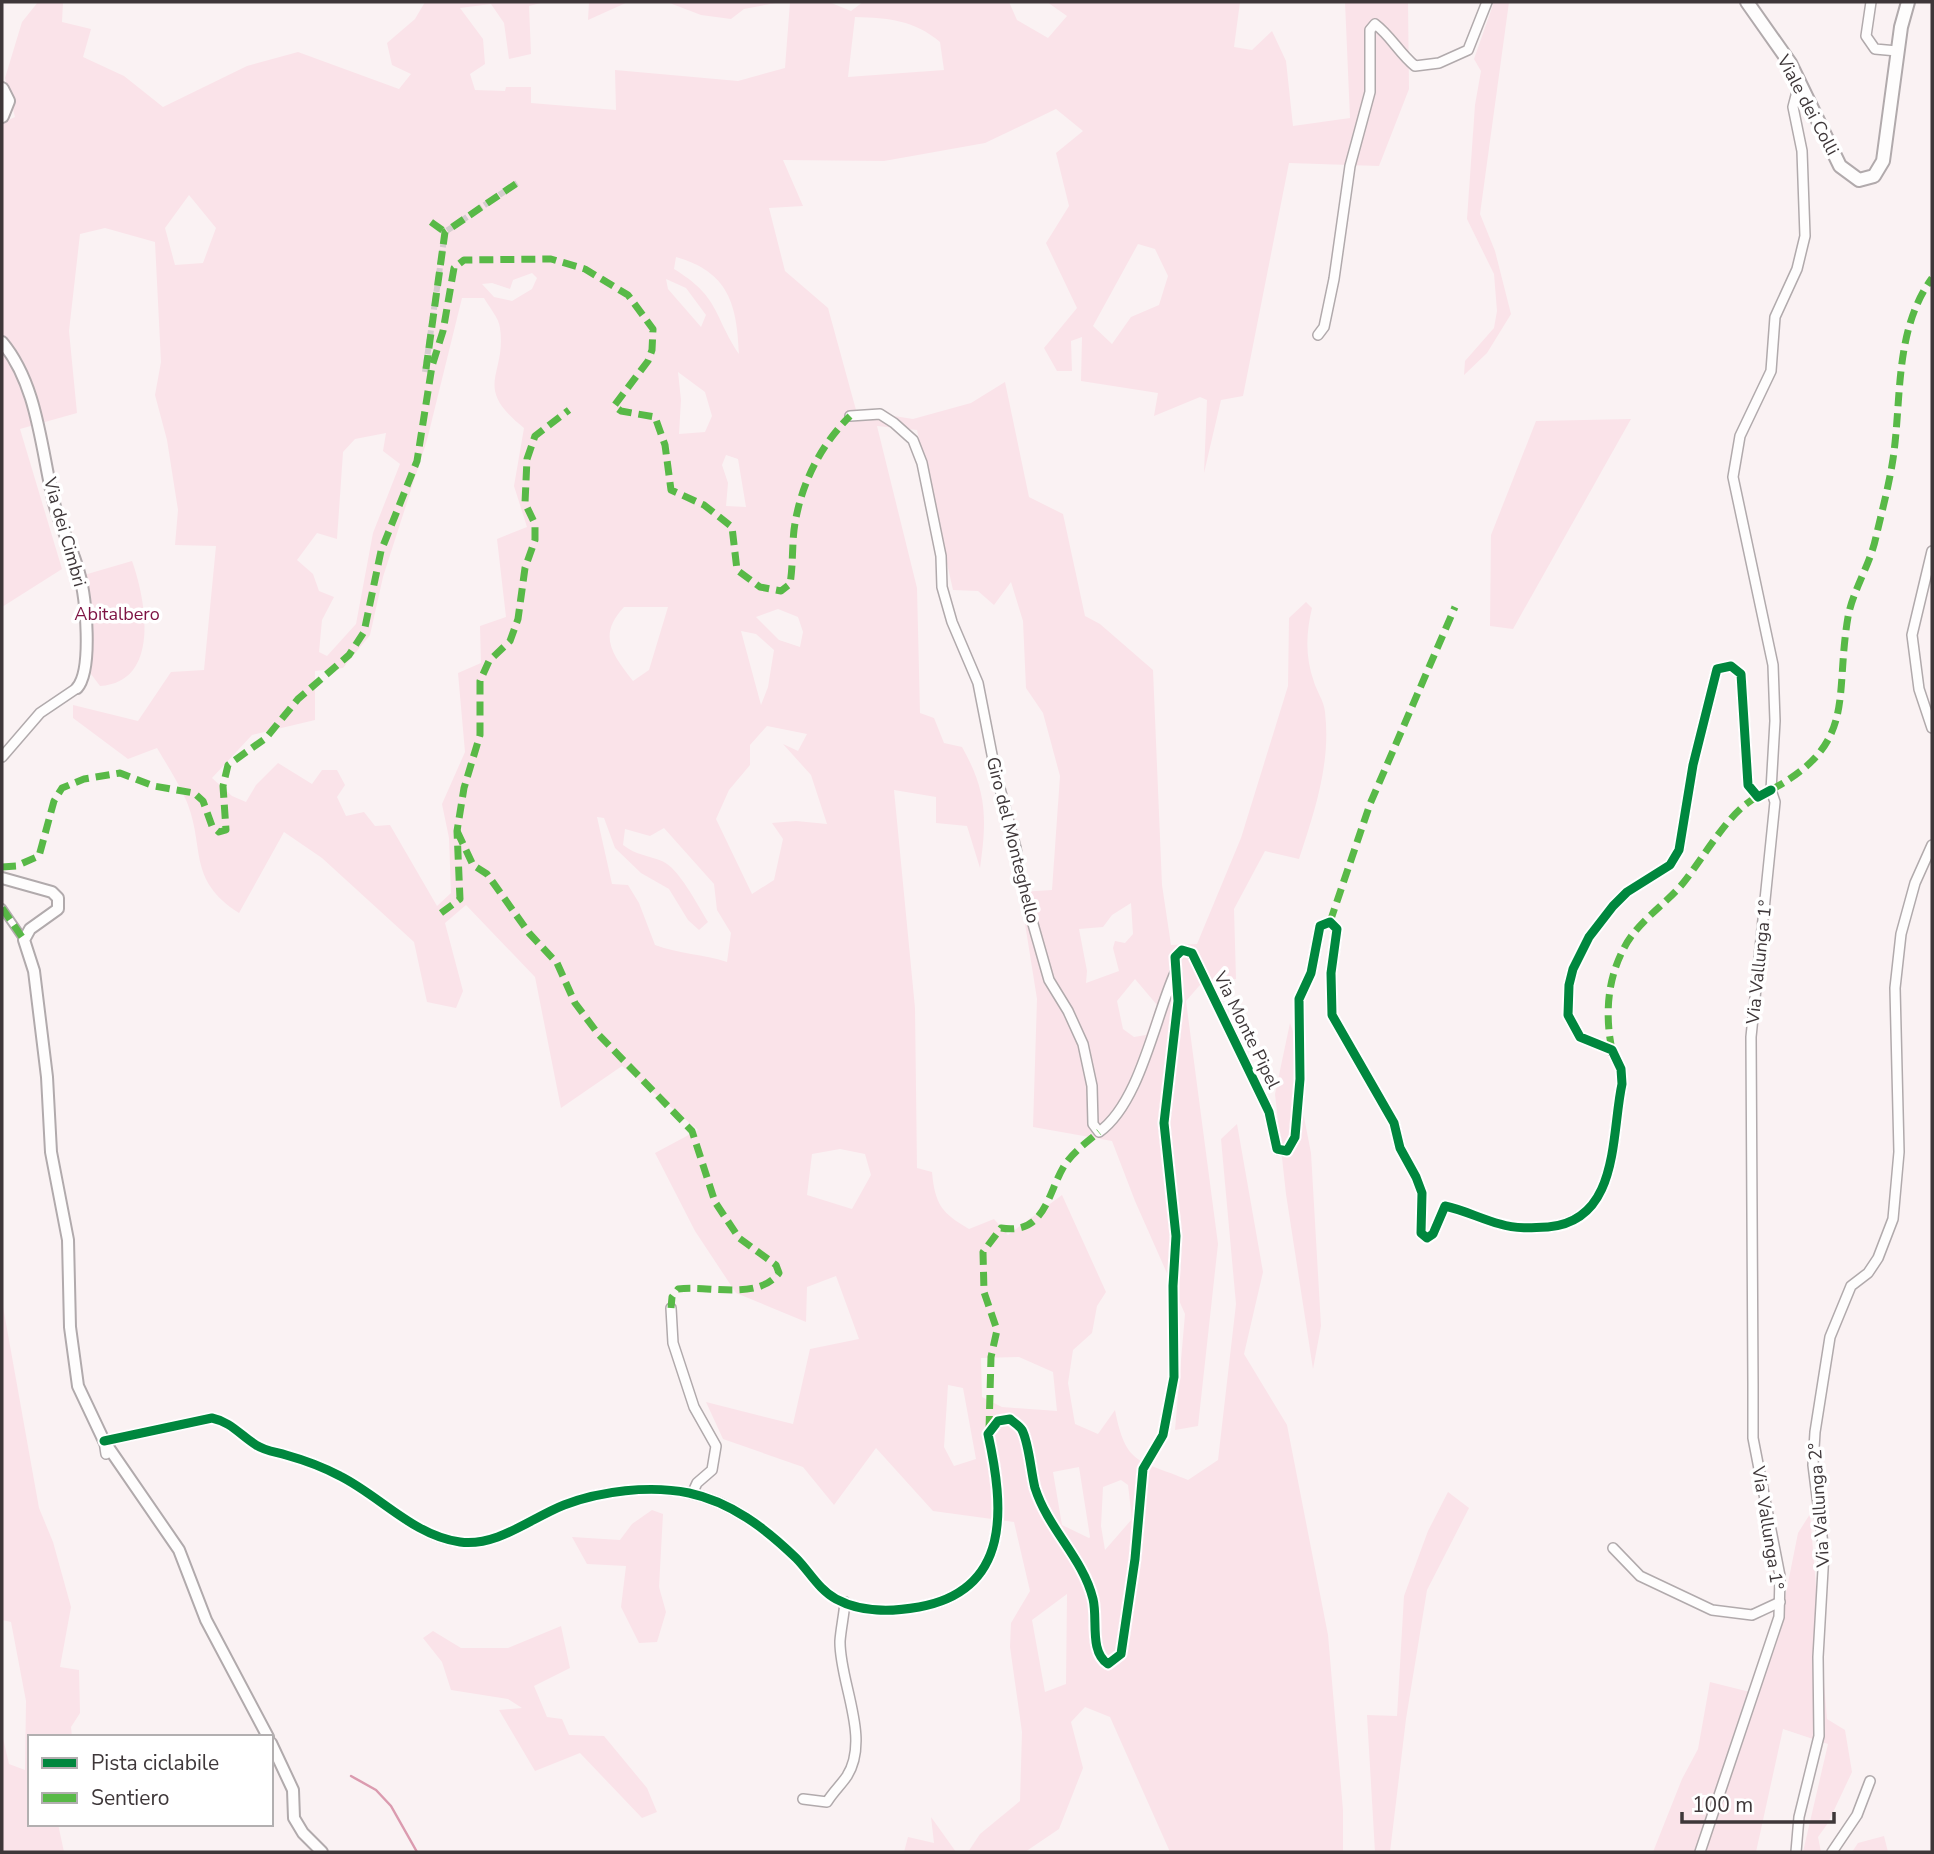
<svg xmlns="http://www.w3.org/2000/svg" width="1934" height="1854" font-family="'Nunito Sans',sans-serif">
<style>
.green{fill:#fae3e9;fill-rule:evenodd}
.lines{fill:none;stroke-linecap:round;stroke-linejoin:round}
.stream{stroke:#db9baf;stroke-width:2.5}
.pedestrian-tunnel{stroke:#d4cdce;stroke-width:6;stroke-dasharray:6 3;stroke-linecap:butt}
.pedestrian-casing{stroke:#b1aaac;stroke-width:10}
.minor-casing{stroke:#b1aaac;stroke-width:12}
.tertiary-casing{stroke:#b1aaac;stroke-width:14}
.secondary-casing{stroke:#b1aaac;stroke-width:16}
.pedestrian{stroke:#fefdfd;stroke-width:6}
.minor{stroke:#fefdfd;stroke-width:9}
.tertiary{stroke:#fefdfd;stroke-width:10}
.secondary{stroke:#fefdfd;stroke-width:12}
.quiet{stroke:#58b947;stroke-width:7;stroke-dasharray:14 7;stroke-linecap:butt}
.cycleway-casing{stroke:#fff;stroke-width:13}
.cycleway{stroke:#00873e;stroke-width:9}
.labels{text-anchor:middle;stroke-width:7;stroke-linejoin:round;paint-order:stroke}
.street-label{font-size:18px;fill:#3e3739;stroke:#fff}
.park-label{font-size:18px;fill:#7d1242;stroke:#fff}
</style>
<rect width="100%" height="100%" fill="#faf2f3"/>
<g class="green">
<path d="M38,2h25l-1,20 29,7 -8,28 41,19 39,31 84,-41 51,-14 101,37 12,-15 -19,-9 -5,-22 28,-24 10,-17h120l-16,4 2,48 -22,5 -5,-36 -13,-19 -31,4 23,31 2,25 -15,10 5,16 30,1 1,-4h25v16l85,7 -1,-40 123,11 47,-13 5,-66h39l22,9 12,-9h146l8,18 31,18 19,-22 -20,-14h193l-6,45 18,3 20,-19 14,30 7,65 57,-8 -5,-116h63l1,87 -30,77 -90,-3 -46,233 -22,4 -17,73 3,-73 -7,-3 -46,19 4,-23 -77,-12 1,-44 -11,4 1,30h-15l-13,-23 33,-40 -31,-65 23,-37 -13,-53 27,-22 -27,-22 -71,34 -101,18 -101,-1 20,46 -34,2 16,63 43,37 28,102 57,9 58,-16 34,-21 24,115 34,17 22,102 15,8 53,46 9,215 9,60 26,-1 44,-106 47,-152 1,-68 17,-16 6,6c-6,25 -7,49 2,74 3,10 10,19 11,30 6,51 -10,98 -26,147l-34,-8 -31,58 2,70 -36,6 -14,16 32,243 -20,182 -23,4 10,-116 -50,-113 -23,-60 -79,-14 4,-128 -17,-107 32,-2 8,-114 -17,-63 -17,-25 -3,-67 -12,-39 -17,23 -16,-14 -25,-1 -36,-160 -40,-4 40,162 3,125 14,5 10,25 18,4c25,44 25,71 18,121l-13,-42 -31,-3v-26l-42,-7 21,218 2,160 15,4c3,33 10,41 37,57l25,-10 14,16 54,-40 44,97 -9,14 -5,27 -19,17 -5,33 7,41 23,10 17,-24c11,57 24,49 73,70l30,-20 18,-156 -15,-165 16,-15 26,148 -19,82 43,71 41,210 15,175v42h-173l-60,-135 -25,-10 -14,15 12,46 -24,61 -34,23h-57l12,-18 40,-33 2,-69 -12,-85 1,-24 19,-32 -16,-69 -81,-11 -57,-63 -42,57 -31,-38 -80,-28 -17,-37 87,22 17,-75 49,-10 -23,-63 -29,11 -1,35 -70,-29 -41,-62 -40,-78 43,-23 -76,-64 -61,42 -26,-131 -69,-72 -21,18 18,68 -7,17 -29,-6 -13,-60 -92,-84 -38,-26 -45,81c-53,-34 -33,-66 -53,-113 -8,-18 -19,-35 -29,-52l-29,11 -55,-41v-13l65,16 33,-49 33,-2 12,-124 -41,-1 3,-35 -11,-70 -12,-45 6,-33 -6,-120 -50,-14 -25,6 -11,97 8,82 -57,16 42,140 -60,38v-484l13,-6 -10,-39 17,-56zM855,17c34,1 59,3 85,25l4,28 -96,7zM189,195l27,33 -13,35 -28,2 -10,-37zM1138,244l17,5 13,27 -9,29 -28,12 -19,27 -19,-18zM676,257c53,15 61,48 63,97 -26,-39 -19,-57 -65,-85zM532,273l5,5 -5,11 -20,12 -18,-4 -12,-13 10,-1 18,6 3,-9zM666,279l20,9 20,27 -5,12 -33,-38zM462,298h22c5,9 15,20 16,30 7,48 -29,58 24,100l-10,58 13,41 -30,12 9,78 -26,9 1,37 -23,10 7,79 -23,52 7,34 2,55 -14,13 -47,-81 -15,1 -11,-14 -18,4 -9,-19 8,-12 -8,-15h-15l-10,14 -34,-21 -22,22 -10,17 -14,-6 -20,-18 40,-43 63,-15v-49l28,-3 27,-33 13,-58 44,-137zM678,372l27,20 7,24 -7,16 -26,2 2,-34zM386,433l-3,18 17,13 -27,69 -17,91 -29,32 -8,-4 3,-32 12,-23 -15,-6 -6,-17 -16,-14 20,-27 20,6 6,-87 12,-13zM726,455l12,4 8,48 -20,-1 2,-23 -6,-18zM624,607h44l-19,63 -16,11c-22,-28 -35,-46 -9,-74zM778,609l20,8 5,15 -3,15 -21,-7 -23,-23zM741,631l15,3 18,16 -6,37 -7,18zM767,726l40,8 -9,17 -15,-7 28,31 16,49 -31,-3 -24,2 11,16 -9,41 -22,14 -36,-75 13,-29 21,-25v-20zM597,817l7,1 11,30 26,25 28,16 19,31 11,10 9,-8c-10,-16 -29,-54 -46,-61 -15,-6 -26,-6 -39,-16l2,-16 25,7 14,-8 50,56 3,26 14,23 -4,29c-24,-8 -48,-8 -72,-17l-16,-42 -11,-18 -16,-1zM1131,903l2,31 -8,9 -10,-2 -2,7 6,23 -33,12 1,-12 -8,-42 24,-2 9,-12zM1135,979l22,26 -11,30 -12,2 -11,-8 -6,-28zM840,1149l25,5 6,21 -19,34 -45,-14 5,-41zM1019,1357l34,15 4,39 -55,-4 -20,-10 -1,-39zM948,1385l15,3 13,71 -22,7 -10,-19zM1079,1467l11,70 -1,1 -27,-13 -9,-53zM1121,1480l7,5 4,34 -27,31 -4,-24 2,-39zM1067,1594l-1,90 -21,8 -13,-72z"/>
<polygon points="589,2 628,2 588,20"/>
<polygon points="667,2 781,2 744,9 731,19 701,15"/>
<polygon points="1491,2 1509,2 1480,214 1495,251 1511,314 1487,353 1464,375 1465,361 1494,328 1497,311 1494,274 1467,219 1475,105 1481,71 1474,59 1493,5"/>
<polygon points="1631,419 1513,629 1490,626 1491,535 1536,421"/>
<path d="M132,561c14,39 29,121 -32,125l-9,-12 -7,-99z"/>
<polygon points="1290,1023 1298,1046 1296,1076 1311,1153 1321,1326 1313,1369 1286,1194 1275,1094"/>
<polygon points="2,1301 39,1508 53,1542 71,1607 60,1667 79,1670 80,1713 71,1727 72,1737 30,1737 30,1824 58,1824 64,1852 2,1852 2,1734 9,1764 25,1770 26,1701 11,1622 2,1620"/>
<polygon points="1448,1492 1469,1508 1427,1590 1406,1719 1390,1852 1375,1852 1367,1715 1397,1716 1404,1596 1428,1531"/>
<polygon points="652,1510 663,1514 659,1587 666,1612 657,1642 639,1643 621,1607 626,1566 587,1564 572,1537 620,1540 632,1524"/>
<polygon points="1810,1514 1827,1719 1845,1730 1852,1772 1828,1823 1818,1837 1821,1852 1803,1852 1828,1744 1783,1729 1756,1852 1653,1852 1682,1779 1698,1749 1710,1682 1758,1694 1781,1618 1798,1533"/>
<polygon points="561,1626 570,1668 534,1686 547,1717 562,1719 569,1735 604,1736 647,1788 657,1812 642,1818 580,1753 535,1771 499,1710 522,1708 508,1699 451,1690 442,1662 423,1638 433,1631 461,1648 508,1648"/>
<polygon points="931,1817 956,1852 904,1852 908,1837 934,1843"/>
<polygon points="1884,1836 1888,1852 1852,1852 1858,1843"/>
</g>
<g class="lines">
<polyline class="stream" points="351,1776 376,1790 391,1806 417,1852"/>
<g class="pedestrian-tunnel">
<polyline points="431,222 445,232"/>
<polyline points="425,372 445,232 517,183"/>
</g>
<g class="pedestrian-casing">
<polyline id="pedestrian" points="2,908 24,940"/>
</g>
<g class="minor-casing">
<g id="minor">
<polyline points="1871,2 1866,36 1875,49 1897,51"/>
<path d="M1318,335l6,-8 10,-48 16,-113 20,-74v-62l5,-6c16,12 24,29 40,42l24,-3 29,-13 19,-48"/>
<path d="M850,416l30,-2 14,9 19,17 9,23 19,93 1,31 10,35 26,61 17,87 21,78 5,34 28,98 19,31 15,33 9,42 1,38 6,8c41,-29 56,-115 76,-159"/>
<polyline points="1932,551 1912,635 1919,689 1932,728"/>
<polyline points="2,757 40,713 77,688"/>
<polyline points="671,1308 673,1343 694,1407 716,1446 712,1470 697,1483 692,1494"/>
<path d="M106,1454l-2,-13 108,-23c19,4 28,17 44,27 9,6 20,7 30,10 18,5 37,12 54,21 40,20 74,60 120,66 37,5 71,-24 104,-37 36,-14 86,-20 125,-12 42,9 76,35 107,65 13,13 23,32 40,41 26,14 55,13 83,8 93,-17 85,-100 69,-173l10,-13 12,-2c3,3 10,7 12,11 7,13 9,43 13,58 13,41 48,70 58,111 5,20 -4,53 15,65l13,-10 14,-95 8,-90 20,-34 11,-58 -1,-91 3,-50 -12,-113 14,-122 -3,-44 7,-7 10,3 77,159 8,37 10,2 8,-14 5,-58 -1,-80 12,-26 9,-47 10,-4 7,7 -6,44 1,42 62,108 6,25 16,29 6,16 -1,40 6,5 6,-4 12,-28c19,4 36,13 55,18 16,5 32,4 48,3 72,-6 63,-93 74,-143l-1,-15 -9,-19 -32,-13 -12,-22 1,-30 4,-16 16,-32 24,-31 14,-14 43,-27 9,-15 14,-85 24,-96 14,-3 10,8 7,111 10,12 13,-7"/>
<polyline points="1613,1548 1640,1576 1712,1610 1752,1615 1780,1602"/>
<path d="M803,1799l24,3c6,-10 14,-17 20,-26 24,-38 -8,-95 -7,-135 1,-13 4,-26 5,-39"/>
<polyline points="1700,1852 1779,1617 1780,1576 1753,1438 1753,1384 1751,1037 1775,802 1771,790 1775,721 1773,665 1733,477 1740,436 1771,371 1775,317 1797,269 1805,236 1802,151 1793,107 1800,80"/>
<polyline points="1796,1852 1799,1817 1819,1736 1818,1657 1824,1552 1813,1465 1815,1432 1830,1337 1851,1286 1868,1273 1878,1258 1893,1219 1899,1152 1895,988 1901,934 1915,883 1932,845"/>
<polyline points="1832,1852 1857,1815 1870,1781"/>
</g>
</g>
<g class="tertiary-casing">
<g id="tertiary">
<path d="M2,342c36,43 39,108 52,161 6,24 19,46 25,70 7,24 14,97 -2,115"/>
<polyline points="2,878 52,892 58,898 58,909 30,929 24,940 34,971 47,1077 51,1152 68,1240 70,1327 78,1386 104,1441 179,1550 206,1620 268,1737"/>
<polyline points="271,1743 293,1790 294,1818 303,1833 322,1852"/>
</g>
</g>
<g class="secondary-casing">
<g id="secondary">
<polyline points="1747,2 1790,63 1840,166 1859,180 1874,176 1883,161 1901,27 1908,2"/>
<polyline points="2,89 8,101 2,116"/>
</g>
</g>
<use href="#pedestrian" class="pedestrian"/>
<use href="#minor" class="minor"/>
<use href="#tertiary" class="tertiary"/>
<use href="#secondary" class="secondary"/>
<g class="quiet">
<polyline points="431,222 445,232"/>
<polyline points="426,369 445,232 517,183"/>
<path d="M1771,790c87,-47 63,-91 77,-173 5,-27 22,-52 28,-80 6,-26 13,-52 17,-78 9,-61 1,-128 39,-181"/>
<path d="M457,831l16,34 14,9 42,59 28,30 18,40 24,32 93,96 23,71 24,36 37,27 3,8c-21,28 -70,12 -101,16l-6,8 -1,11"/>
<path d="M2,867l14,-1 23,-10 15,-55 8,-13 22,-9 36,-6 34,13 40,7 9,8 9,25 7,6 7,-2 -3,-44 5,-21 38,-27 32,-39 51,-44 15,-23 17,-81 36,-90 15,-95 11,-35 11,-63 10,-8 87,-1 34,10 43,26 25,34 -1,21 -4,11 -34,45 7,5 34,6 10,28 6,45 33,15 28,22 5,43 23,17 21,4 9,-7c3,-18 2,-36 4,-54 6,-44 25,-83 56,-114"/>
<polyline points="2,908 24,940"/>
<polyline points="441,913 460,899 457,831 464,788 480,735 480,681 489,661 510,641 518,619 525,568 535,540 535,524 525,503 527,459 535,436 569,410"/>
<polyline points="1330,922 1370,804 1455,607"/>
<path d="M1612,1050c-7,-34 -5,-69 11,-100 12,-25 35,-40 54,-60 22,-23 52,-82 81,-93"/>
<path d="M989,1430l2,-73 6,-27 -13,-38 -1,-40 18,-24c44,7 46,-33 63,-62 8,-13 23,-24 35,-34"/>
</g>
<g class="cycleway-casing">
<path id="cycleway" d="M104,1441l108,-23c19,4 28,17 44,27 9,6 20,7 30,10 18,5 37,12 54,21 40,20 74,60 120,66 37,5 71,-24 104,-37 36,-14 86,-20 125,-12 42,9 76,35 107,65 13,13 23,32 40,41 26,14 55,13 83,8 93,-17 85,-100 69,-173l10,-13 12,-2c3,3 10,7 12,11 7,13 9,43 13,58 13,41 48,70 58,111 5,20 -4,53 15,65l13,-10 14,-95 8,-90 20,-34 11,-58 -1,-91 3,-50 -12,-113 14,-122 -3,-44 7,-7 10,3 77,159 8,37 10,2 8,-14 5,-58 -1,-80 12,-26 9,-47 10,-4 7,7 -6,44 1,42 62,108 6,25 16,29 6,16 -1,40 6,5 6,-4 12,-28c19,4 36,13 55,18 16,5 32,4 48,3 72,-6 63,-93 74,-143l-1,-15 -9,-19 -32,-13 -12,-22 1,-30 4,-16 16,-32 24,-31 14,-14 43,-27 9,-15 14,-85 24,-96 14,-3 10,8 7,111 10,12 13,-7"/>
</g>
<use href="#cycleway" class="cycleway"/>
</g>
<g class="labels">
<g class="street-label">
<text transform="translate(1808 105) rotate(62)" y="6">Viale dei Colli</text>
<text transform="translate(65 532) rotate(74)" y="6">Via dei Cimbri</text>
<text transform="translate(1013 840) rotate(76)" y="6">Giro del Monteghello</text>
<text transform="translate(1759 962) rotate(-84)" y="6">Via Vallunga 1°</text>
<text transform="translate(1247 1030) rotate(64)" y="6">Via Monte Pipel</text>
<text transform="translate(1819 1505) rotate(-94)" y="6">Via Vallunga 2°</text>
<text transform="translate(1768 1528) rotate(81)" y="6">Via Vallunga 1°</text>
</g>
<g class="park-label">
<text x="117" y="620">Abitalbero</text>
</g>
</g>
<rect width="1934" height="1854" fill="none" stroke="#3e3739" stroke-width="7"/>
<rect x="28" y="1735" width="245" height="91" fill="#ffffff" stroke="#b2afb0" stroke-width="2"/>
<rect x="42" y="1758" width="35" height="10" fill="#00873e" stroke="#b2afb0" stroke-width="2"/>
<text x="91" y="1770" font-size="21" fill="#3e3739">Pista ciclabile</text>
<rect x="42" y="1793" width="35" height="10" fill="#58b947" stroke="#b2afb0" stroke-width="2"/>
<text x="91" y="1805" font-size="21" fill="#3e3739">Sentiero</text>
<path d="M1682 1812v10h152v-10" fill="none" stroke="#3e3739" stroke-width="3.5"/>
<text x="1692" y="1812" font-size="21" fill="#3e3739" stroke="#ffffff" stroke-width="5" paint-order="stroke">100 m</text>
</svg>
